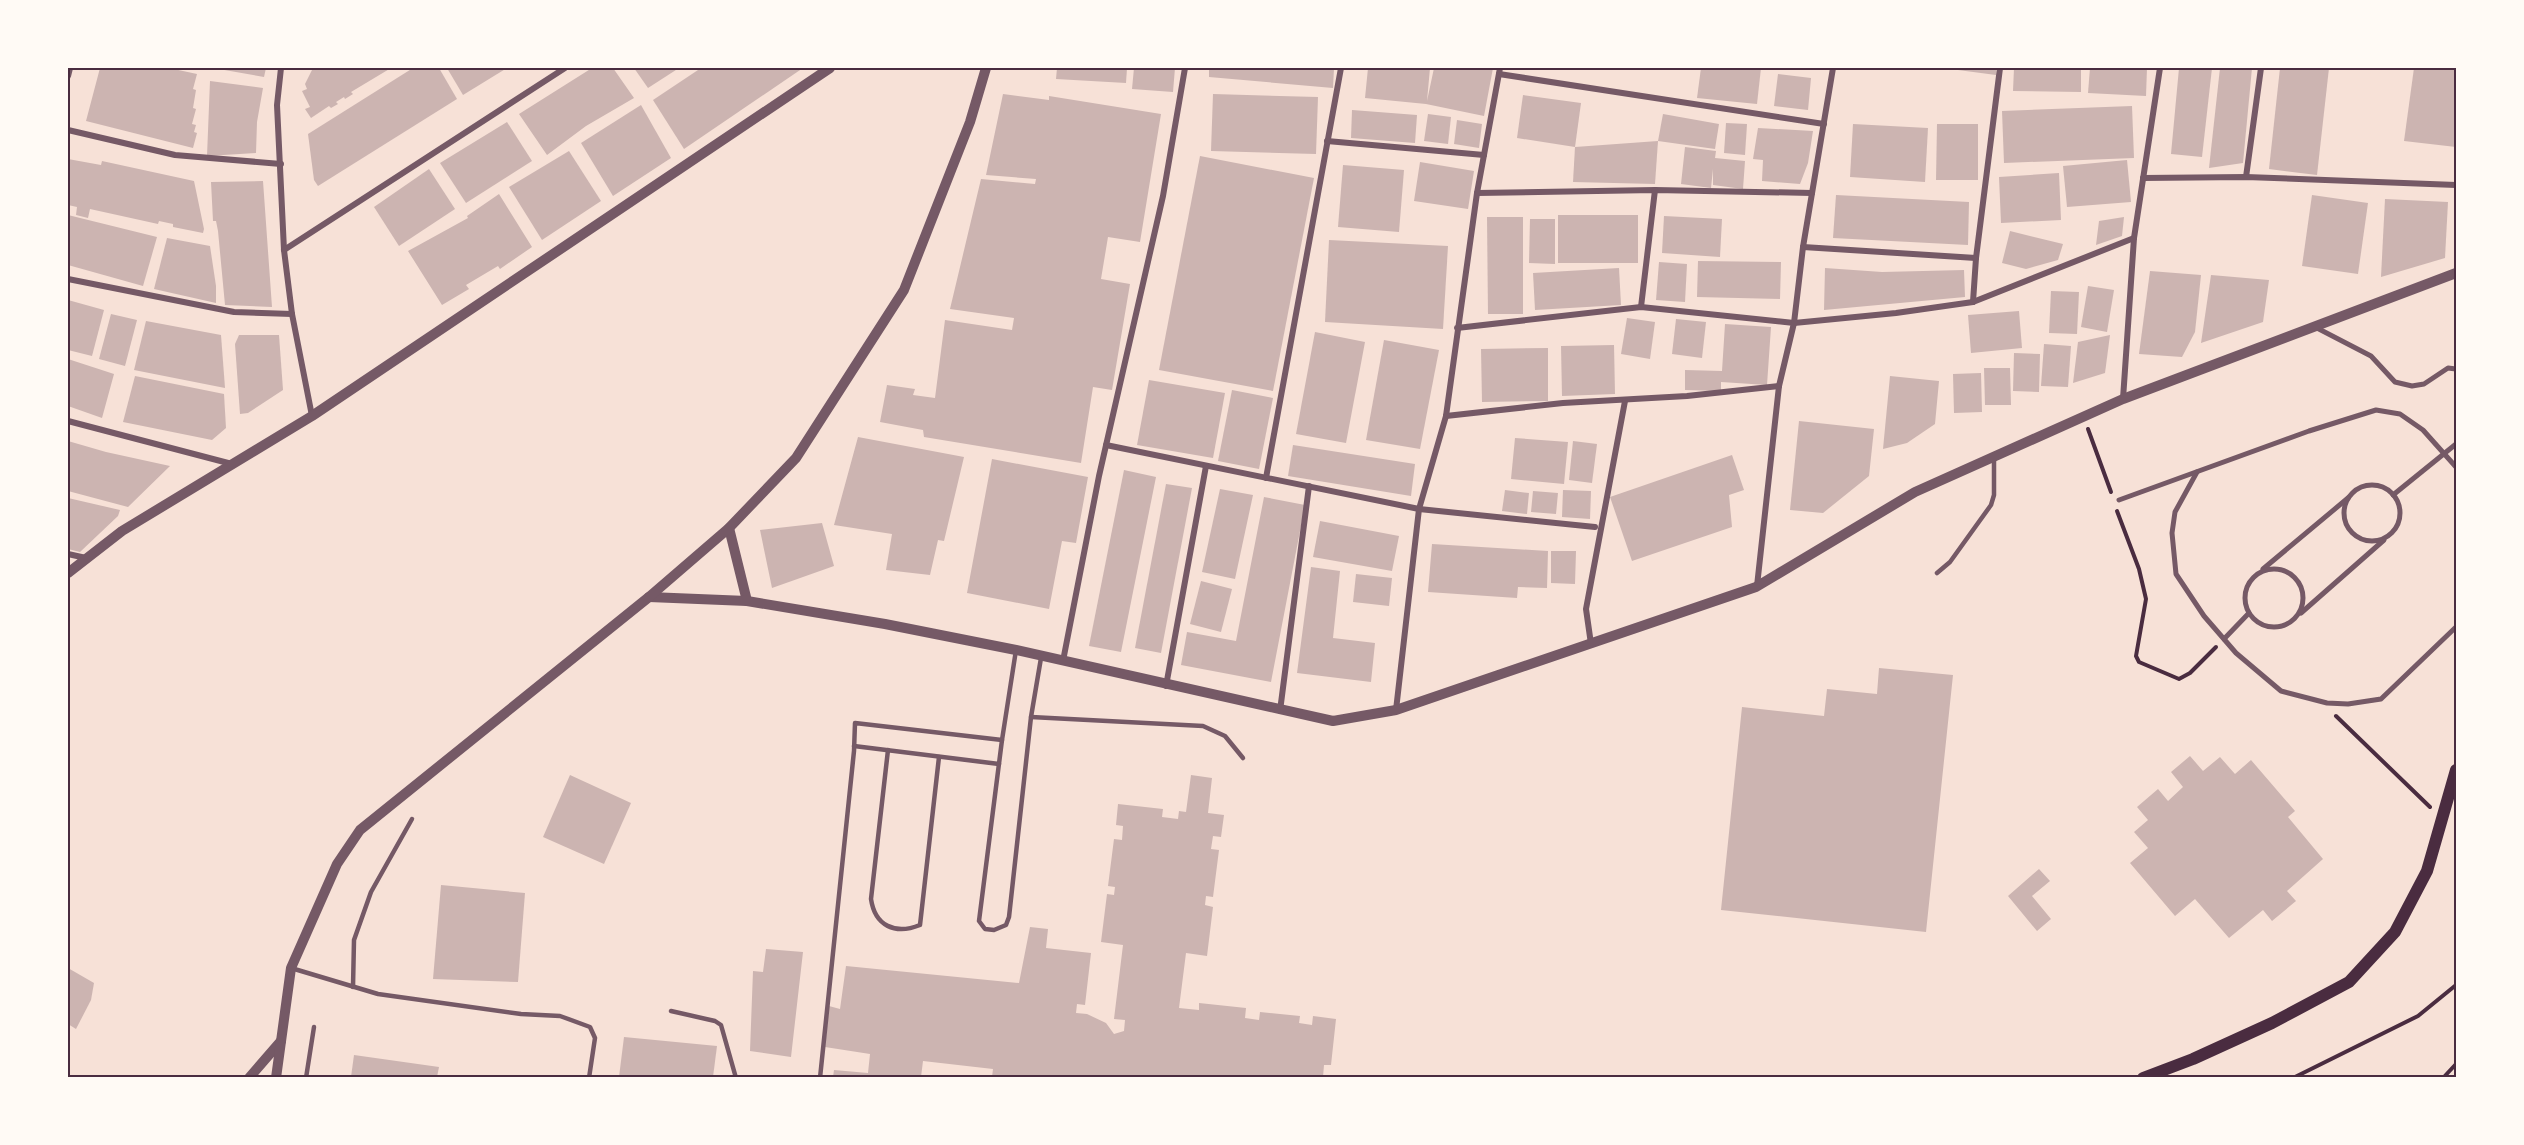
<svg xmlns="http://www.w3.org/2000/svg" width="2524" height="1145" font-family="Mulish,sans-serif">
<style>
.building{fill:#ccb4b1}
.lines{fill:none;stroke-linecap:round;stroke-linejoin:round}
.path{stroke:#4a2c40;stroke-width:4}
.service{stroke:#755966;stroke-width:4.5}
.pedestrian{stroke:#755966;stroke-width:5}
.minor{stroke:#755966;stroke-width:6}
.tertiary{stroke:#755966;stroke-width:10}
.secondary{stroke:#4a2c40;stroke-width:12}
.neatline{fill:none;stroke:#4a2c40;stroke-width:2}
</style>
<rect width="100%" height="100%" fill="#f7e1d7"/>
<g class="building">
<polygon points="100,68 169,68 197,74 193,89 196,90 193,108 196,109 192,124 196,125 194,132 197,133 193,148 86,121"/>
<polygon points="213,68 266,68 264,77"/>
<polygon points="313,68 391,68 351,92 353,94 345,99 344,97 336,102 338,104 331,108 329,106 311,118 305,109 310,107 302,91 307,89 305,84"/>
<polygon points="413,68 439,68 457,99 318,186 314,180 308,134"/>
<polygon points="447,68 507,68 463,95"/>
<polygon points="592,68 613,68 634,98 586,126 547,155 519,114"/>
<polygon points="634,68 679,68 648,88"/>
<polygon points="701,68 803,68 684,149 653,100"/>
<polygon points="1057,68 1127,68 1126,83 1056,79"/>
<polygon points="1134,68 1175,68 1173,92 1132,89"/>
<polygon points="1209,68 1334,68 1333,88 1209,77"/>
<polygon points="1368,68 1430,68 1427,101 1434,68 1493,68 1484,116 1426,104 1365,98"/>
<polygon points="1701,68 1761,68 1757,104 1697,98"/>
<polygon points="1959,68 1996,68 1996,75 1958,70"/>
<polygon points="2014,68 2081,68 2081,92 2013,91"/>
<polygon points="2090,68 2147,68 2146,96 2088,93"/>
<polygon points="2179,68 2212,68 2202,157 2171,154"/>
<polygon points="2220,68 2252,68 2243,163 2209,168"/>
<polygon points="2280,68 2329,68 2317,175 2269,169"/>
<polygon points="2414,68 2456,68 2456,147 2404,141"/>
<polygon points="1778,74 1811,78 1808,110 1774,106"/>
<polygon points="210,81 263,88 257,122 256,153 207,156"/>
<polygon points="1003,94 1049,100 1049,96 1161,114 1140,242 1108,237 1101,279 1130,284 1112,390 1093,387 1081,463 924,437 923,430 880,422 887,385 915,389 913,395 935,398 945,320 1012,330 1014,318 950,309 981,179 1035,184 1036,179 986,175"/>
<polygon points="1213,94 1318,97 1316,154 1211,151"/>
<polygon points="1523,95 1581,103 1575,147 1517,138"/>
<polygon points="641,105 671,158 613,196 581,143"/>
<polygon points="2132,106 2134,158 2004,163 2002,111"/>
<polygon points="1352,110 1417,115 1415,143 1351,138"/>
<polygon points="1428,114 1451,117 1448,144 1424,141"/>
<polygon points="1663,114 1719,124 1715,149 1658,141"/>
<polygon points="1457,120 1482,124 1479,148 1454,144"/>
<polygon points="507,122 532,161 466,203 440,163"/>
<polygon points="1726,123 1747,124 1745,155 1724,153"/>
<polygon points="1853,124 1928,128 1925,182 1850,177"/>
<polygon points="1937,124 1978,124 1978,180 1936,180"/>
<polygon points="1758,128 1813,131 1808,163 1800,184 1762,181 1763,160 1753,159"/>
<polygon points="1658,141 1655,184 1573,182 1575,147"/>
<polygon points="1685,147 1716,151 1715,158 1745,161 1743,189 1713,185 1713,169 1711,188 1681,184"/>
<polygon points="569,151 601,201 542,240 509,187"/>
<polygon points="1200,156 1314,178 1273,391 1159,370"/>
<polygon points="68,159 101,165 102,161 194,181 204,229 203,233 173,227 173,224 159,221 158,224 90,209 88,218 76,215 77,207 68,205"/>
<polygon points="2127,160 2131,202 2067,207 2063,166"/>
<polygon points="1420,162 1474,171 1468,209 1414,201"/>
<polygon points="1343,165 1404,170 1399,232 1338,227"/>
<polygon points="429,169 455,209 399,246 374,207"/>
<polygon points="2059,173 2061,220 2001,223 1999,177"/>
<polygon points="263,181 272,307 225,305 218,231 216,221 213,221 211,182"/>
<polygon points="499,194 532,247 500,269 498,266 466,285 469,289 442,305 408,251 468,218 467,216"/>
<polygon points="1836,195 1969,202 1968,245 1833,238"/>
<polygon points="2312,195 2368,203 2358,274 2302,266"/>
<polygon points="2385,199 2448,202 2445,258 2381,277"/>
<polygon points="68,215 157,237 143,286 68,265"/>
<rect x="1558" y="215" width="80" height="48"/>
<polygon points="1664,216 1722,219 1720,257 1662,253"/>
<polygon points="1487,217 1523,217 1523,314 1488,314"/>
<polygon points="2124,217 2122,236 2096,245 2099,221"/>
<polygon points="1530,219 1555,219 1555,264 1529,263"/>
<polygon points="2010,231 2063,244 2058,260 2026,269 2002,263"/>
<polygon points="167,238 210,246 216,286 216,303 154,289"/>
<polygon points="1329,240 1448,246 1443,329 1325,322"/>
<polygon points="1698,261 1781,262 1780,299 1697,297"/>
<polygon points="1659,262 1687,264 1685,302 1656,300"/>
<polygon points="1619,268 1621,305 1535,310 1533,273"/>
<polygon points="1825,268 1882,272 1964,270 1965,297 1824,310"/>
<polygon points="2150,271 2201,275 2195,332 2182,357 2139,354"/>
<polygon points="2211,275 2269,280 2263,322 2201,343"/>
<polygon points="2088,286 2114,290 2107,332 2081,327"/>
<polygon points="2051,291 2079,292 2077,334 2049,333"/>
<polygon points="68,300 104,310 92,356 68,350"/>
<polygon points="2019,311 2022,348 1971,353 1968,315"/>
<polygon points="111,314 137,320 125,366 99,359"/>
<polygon points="1627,318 1655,322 1650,359 1621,354"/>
<polygon points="1676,319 1706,322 1702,358 1672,354"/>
<polygon points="146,321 221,335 225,388 134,370"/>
<polygon points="1725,324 1771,327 1767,385 1721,382 1721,391 1685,390 1685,370 1722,371"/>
<polygon points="1315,332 1365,342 1346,443 1296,434"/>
<polygon points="239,335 279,335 283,390 248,413 240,414 235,344"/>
<polygon points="2110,335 2105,373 2073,383 2078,342"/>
<polygon points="1384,340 1439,350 1420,449 1366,440"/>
<polygon points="2044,344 2071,346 2068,387 2041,386"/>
<polygon points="1614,345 1615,394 1562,396 1561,346"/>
<polygon points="1548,348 1548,401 1482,402 1481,349"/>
<polygon points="2014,353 2040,354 2039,392 2013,391"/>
<polygon points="68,359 114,374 102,418 68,406"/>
<polygon points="1984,368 2010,368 2011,405 1985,405"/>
<polygon points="1981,373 1982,412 1954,413 1953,374"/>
<polygon points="135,376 224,394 226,428 212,440 123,422"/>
<polygon points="1890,376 1939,381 1935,424 1907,443 1883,449"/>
<polygon points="1149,380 1225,393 1213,458 1137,445"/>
<polygon points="1232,390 1273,398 1259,469 1218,461"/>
<polygon points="1799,421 1874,429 1869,476 1823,513 1790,510"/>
<polygon points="858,437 964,457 944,541 938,540 930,575 886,570 892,534 834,525"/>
<polygon points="1515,438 1568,442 1564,484 1511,479"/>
<polygon points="68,441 106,452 170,466 128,507 68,491"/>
<polygon points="1573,441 1597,444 1592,483 1569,480"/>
<polygon points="1293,445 1415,464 1411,496 1288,476"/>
<polygon points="1732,455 1744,490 1729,495 1732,527 1632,561 1610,497"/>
<polygon points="992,459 1088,477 1076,543 1062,541 1049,609 967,593"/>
<polygon points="1124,470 1156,477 1121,652 1089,646"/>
<polygon points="1166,484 1192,488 1161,653 1135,648"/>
<polygon points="1220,489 1253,495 1235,579 1202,572"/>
<polygon points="1505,490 1529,493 1527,514 1502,511"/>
<polygon points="1563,490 1591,491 1590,519 1562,517"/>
<polygon points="1533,491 1558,493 1556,514 1531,512"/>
<polygon points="1264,497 1305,505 1271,682 1181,665 1187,632 1236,641"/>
<polygon points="68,498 120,510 118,516 80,552 68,549"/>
<polygon points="1320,521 1399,536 1392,571 1313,557"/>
<polygon points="822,523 834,566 772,588 760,530"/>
<polygon points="1432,544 1548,551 1547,588 1518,587 1517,598 1428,592"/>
<polygon points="1551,551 1576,551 1575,584 1551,583"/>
<polygon points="1311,567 1340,571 1333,638 1375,643 1371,682 1297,673"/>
<polygon points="1356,574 1392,578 1389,606 1353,602"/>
<polygon points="1201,581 1232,589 1221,632 1190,624"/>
<polygon points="1879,668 1953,675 1926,932 1721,910 1742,707 1824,716 1827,689 1877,694"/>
<polygon points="2190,756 2203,771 2220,757 2235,774 2251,760 2295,811 2288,817 2323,859 2287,891 2296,901 2272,921 2263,910 2229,938 2195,899 2175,916 2130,863 2148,848 2134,832 2148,820 2137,807 2158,789 2168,801 2183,787 2171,772"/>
<polygon points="570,775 631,803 604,864 543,837"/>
<polygon points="1191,775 1212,778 1208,813 1224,815 1221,837 1213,836 1211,849 1219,850 1213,897 1206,896 1205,905 1213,907 1207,956 1186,953 1179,1008 1199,1010 1199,1003 1246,1008 1245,1018 1259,1020 1260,1012 1300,1016 1299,1023 1312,1025 1313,1016 1336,1019 1331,1065 1324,1065 1323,1077 992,1077 993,1069 923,1061 921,1077 833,1077 834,1070 868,1073 870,1054 825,1047 829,1006 840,1009 846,966 1019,983 1030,927 1048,929 1046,948 1091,953 1085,1005 1077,1004 1076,1013 1087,1014 1106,1023 1114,1034 1124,1031 1125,1020 1114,1019 1123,945 1101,942 1107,894 1114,895 1115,887 1108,886 1114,839 1122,840 1123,826 1116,825 1118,804 1163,809 1162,817 1178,819 1179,811 1186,812"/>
<polygon points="2039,869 2050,881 2032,896 2051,919 2037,931 2008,896"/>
<polygon points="441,885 525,893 518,982 433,979"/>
<polygon points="766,949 803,952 791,1057 750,1051 753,971 763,972"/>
<polygon points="68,968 94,983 91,1000 76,1029 68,1024"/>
<polygon points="624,1037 717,1046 713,1077 619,1077"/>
<polygon points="354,1055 439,1067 437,1077 351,1077"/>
</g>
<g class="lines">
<g class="path">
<polyline points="2088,429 2111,492"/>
<polyline points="2117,511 2139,569 2146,599 2136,656 2139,662 2179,679 2190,673 2216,647"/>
<polyline points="2336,716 2430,807"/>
<polyline points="2293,1078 2418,1016 2456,985"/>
<polyline points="2443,1078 2456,1064"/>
</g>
<g class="service">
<polyline points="1937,573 1950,562 1991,505 1994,495 1994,457"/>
<polyline points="1016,650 1002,740 979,921 985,929 994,930 1006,925 1009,917 1031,717 1041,658"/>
<polyline points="1031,717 1203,726 1225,736 1243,758"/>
<polyline points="854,746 999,764"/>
<path d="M888,750l-17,149c4,27 24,36 49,26l19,-168"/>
<polyline points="291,968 378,994 521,1014 560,1016 590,1027 595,1038 589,1078"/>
<polyline points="353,987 354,940 371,892 412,819"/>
<polyline points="671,1011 715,1021 721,1025 736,1078"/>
<polyline points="306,1078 314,1027"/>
<polyline points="820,1078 854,751 855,723 1002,740"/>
</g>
<g class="pedestrian">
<polyline points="2315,327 2371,356 2395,382 2412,386 2424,384 2448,368 2456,369"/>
<polyline points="2197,472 2175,512 2172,533 2176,574 2204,616 2236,653 2281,691 2327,703 2348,704 2381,699 2456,627"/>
<circle cx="2372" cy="513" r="28"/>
<polyline points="2393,495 2456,444"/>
<polyline points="2119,500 2309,431 2376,410 2400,414 2423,430 2456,467"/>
<polyline points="2263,569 2348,498"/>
<circle cx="2274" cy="598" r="29"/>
<polyline points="2301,613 2384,540"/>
<polyline points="2224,639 2249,613"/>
</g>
<g class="minor">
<polyline points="281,68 277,105 284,250 292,314 312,416"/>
<polyline points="1499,74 1824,124"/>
<polyline points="68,76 70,68"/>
<polyline points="68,130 175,155 281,164"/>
<polyline points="1327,141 1484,155"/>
<polyline points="2246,177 2261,68"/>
<polyline points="2143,178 2246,177 2456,185"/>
<polyline points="1477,193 1655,190 1812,193"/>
<polyline points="1803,247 1976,258"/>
<polyline points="284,250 565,68"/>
<polyline points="68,279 234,312 292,314"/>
<polyline points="1973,302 1976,258 2000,68"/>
<polyline points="1641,307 1655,190"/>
<polyline points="1457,328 1641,307 1794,323 1896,313 1973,302 2134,238"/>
<polyline points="2123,399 2134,238 2160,68"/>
<polyline points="1446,416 1563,403 1687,396 1779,386"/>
<polyline points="68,421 232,464"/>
<polyline points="1106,445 1419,509 1595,527"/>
<polyline points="1266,478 1341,68"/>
<polyline points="68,554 86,558"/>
<polyline points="1757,586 1779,386 1794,323 1803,247 1833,68"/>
<polyline points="1591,644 1586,609 1625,401"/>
<polyline points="1063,661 1099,476 1163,196 1185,68"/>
<polyline points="1166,686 1206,466"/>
<polyline points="1396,710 1419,509 1446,416 1477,193 1500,68"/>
<polyline points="1280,711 1309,486"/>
</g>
<g class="tertiary">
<polyline points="729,528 747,601"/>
<polyline points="68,573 122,531 312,416 830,68"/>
<polyline points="649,597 747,601 885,624 1016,650 1333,721 1396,710 1756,587 1915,492 2123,399 2456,273"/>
<polyline points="249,1078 281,1041"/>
<polyline points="276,1078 291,968 337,864 360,830 649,597 729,528 796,458 904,290 970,122 986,68"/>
</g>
<polyline class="secondary" points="2143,1078 2193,1059 2272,1023 2349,982 2395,932 2427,871 2456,770"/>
</g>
<rect width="2524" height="1145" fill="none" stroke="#fffaf5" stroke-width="138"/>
<rect x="69" y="69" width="2386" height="1007" class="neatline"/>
</svg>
